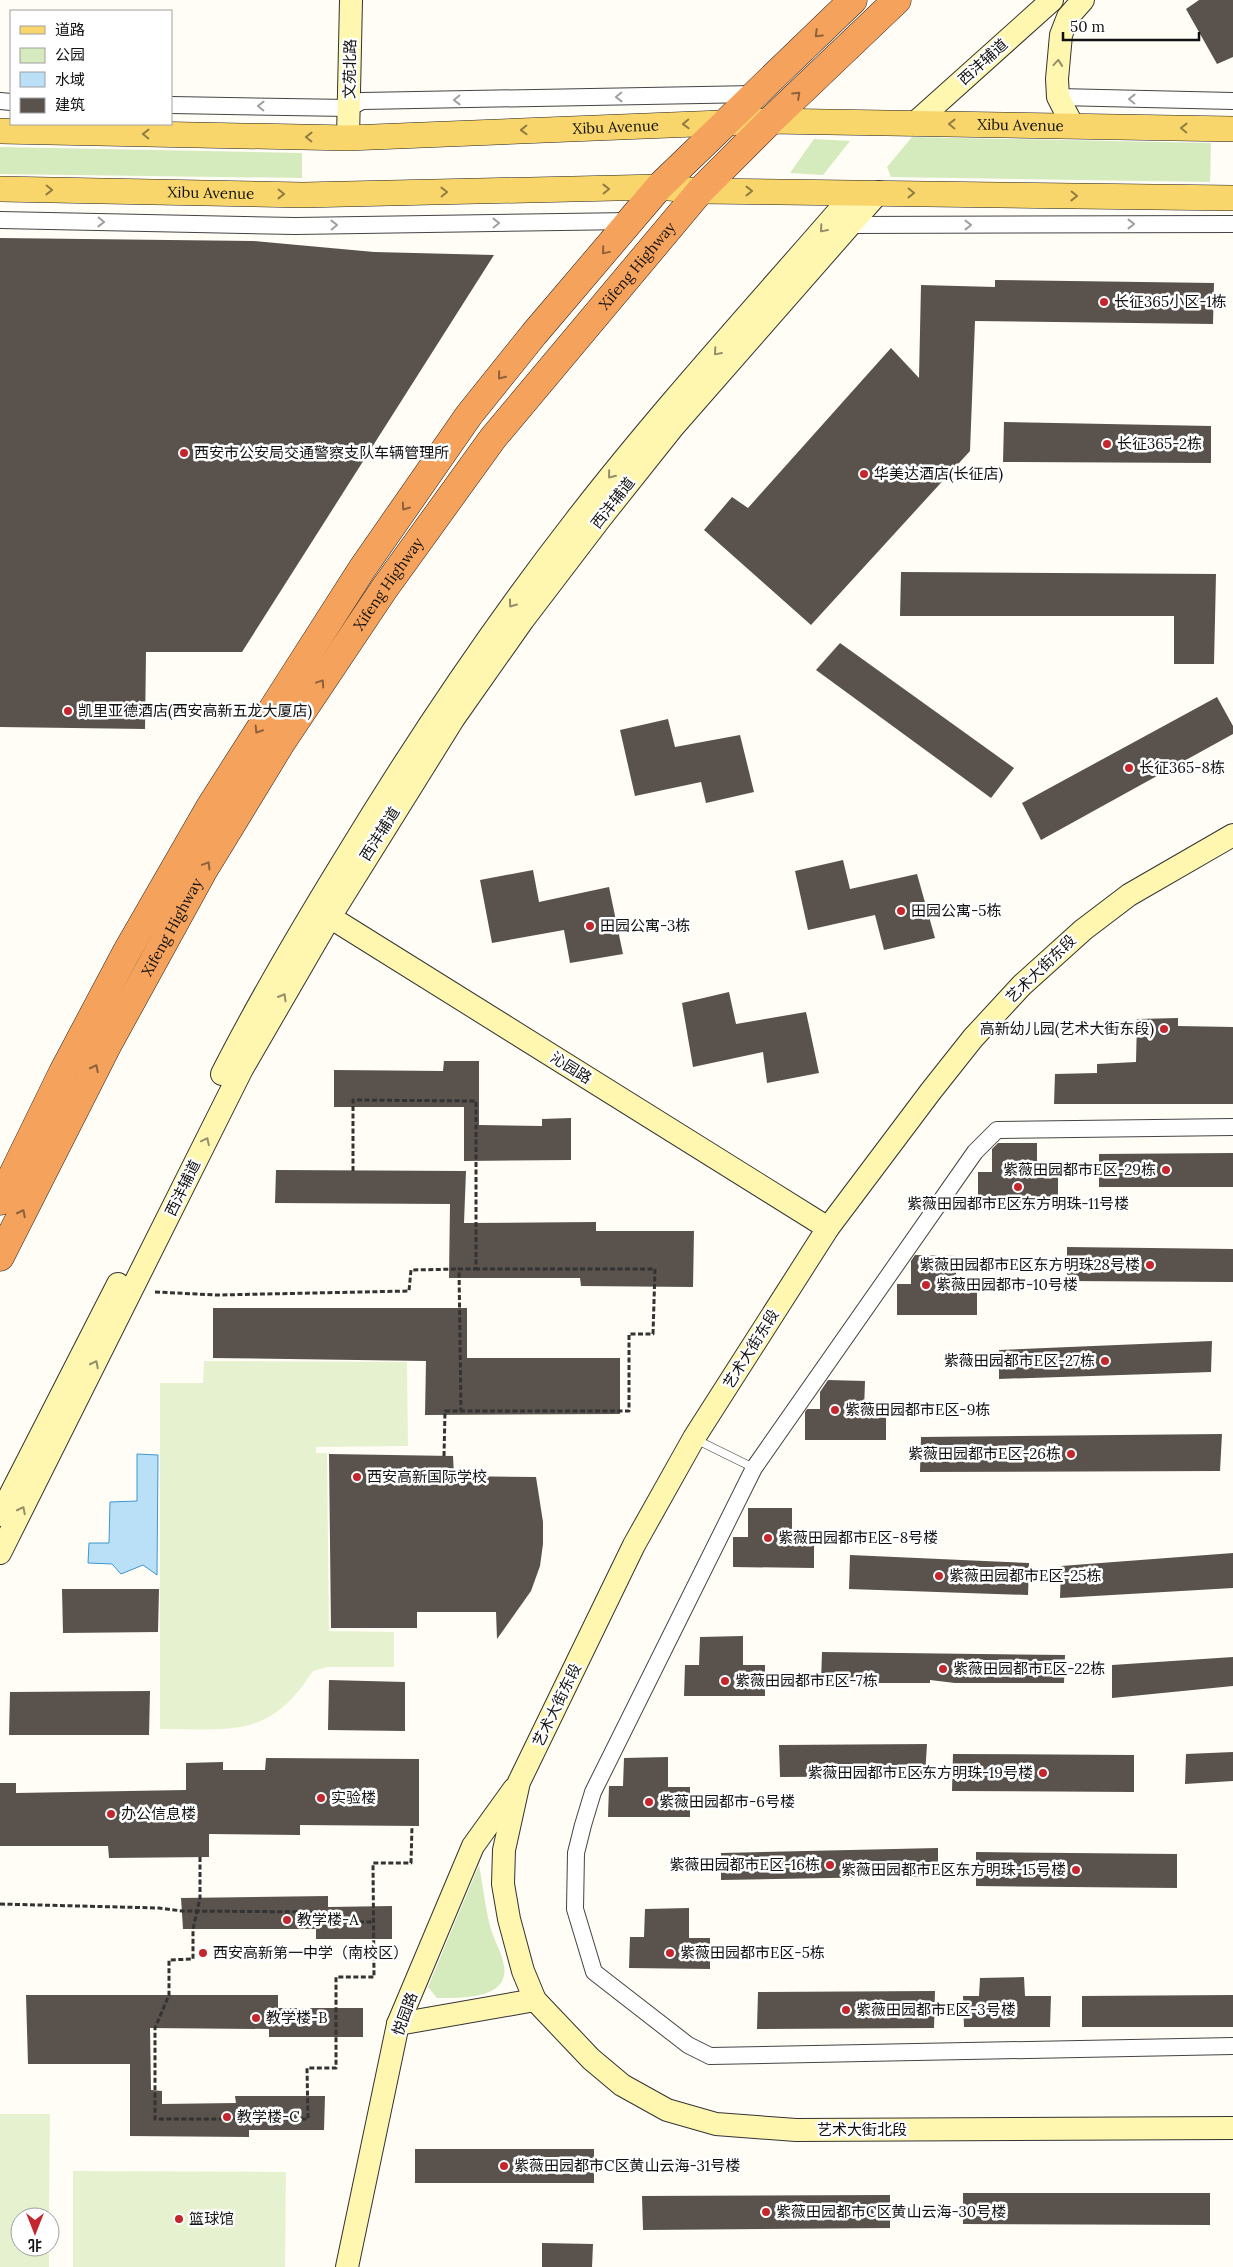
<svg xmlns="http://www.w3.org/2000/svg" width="1233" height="2267" font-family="Lora,'Noto Sans SC',serif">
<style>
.green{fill:#d5ebbd}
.pitch{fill:#e6f2cf}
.water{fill:#b9e0f7;stroke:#3f96cf}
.building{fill:#5a524d}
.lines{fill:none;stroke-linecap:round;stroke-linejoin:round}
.lane-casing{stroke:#444;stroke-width:9}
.street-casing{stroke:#444;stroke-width:18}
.secondary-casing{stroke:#333;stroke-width:24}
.primary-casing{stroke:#222;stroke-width:26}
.highway-casing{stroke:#222;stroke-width:29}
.path{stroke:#333;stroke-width:3;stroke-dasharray:5 2.5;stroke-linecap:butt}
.lane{stroke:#fff;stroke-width:8}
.street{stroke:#fff;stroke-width:16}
.secondary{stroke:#fff6b0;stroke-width:22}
.primary{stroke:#f9d66b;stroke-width:25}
.highway{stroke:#f5a25d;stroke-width:28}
.oneway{stroke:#8e613b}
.oneway2{stroke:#948f68}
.oneway3{stroke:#a0a0a0}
.oneway4{stroke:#917d42}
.poi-dot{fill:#c4262e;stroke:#fff;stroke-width:2}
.labels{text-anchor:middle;stroke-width:5;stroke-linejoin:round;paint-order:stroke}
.street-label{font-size:15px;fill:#111;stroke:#fff}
.poi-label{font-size:15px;fill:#111;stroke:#fff;text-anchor:start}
</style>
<rect width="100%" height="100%" fill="#fffdf5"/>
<g class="green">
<polygon points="912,137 1211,143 1210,182 891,177 887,167"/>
<polygon points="814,139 850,141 823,175 790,173"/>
<polygon points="0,147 302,153 302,178 0,174"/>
<path d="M479,1865c4,20 6,41 11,61 3,13 12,26 14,40 6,34 -46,32 -67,32l-9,-11z"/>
</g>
<g class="pitch">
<path d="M204,1361l203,1 1,84 -92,1v6h11l2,178 65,1v35h-67l-14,4c-44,68 -80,58 -153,58v-346h43z"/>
<polygon points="0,2114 50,2114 49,2217 20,2217 20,2247 49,2247 49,2267 0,2267"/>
<polygon points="73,2171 286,2172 285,2267 73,2267"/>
</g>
<polygon class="water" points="137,1454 158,1455 157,1575 143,1565 121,1574 112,1564 88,1563 89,1543 109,1543 110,1502 137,1501"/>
<g class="building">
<polygon points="1199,0 1233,0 1233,57 1217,64 1186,9"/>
<polygon points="0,238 253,241 374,252 494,255 242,652 146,652 145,729 0,727"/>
<polygon points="995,280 1214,283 1213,324 975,321 970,451 811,625 704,530 732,497 748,508 891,348 919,378 921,285 995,287"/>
<polygon points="1004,422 1211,426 1211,463 1003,462"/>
<polygon points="901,572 1216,574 1214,664 1174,664 1174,616 900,616"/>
<polygon points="840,643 1014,768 991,798 816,670"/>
<polygon points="1217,697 1233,726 1233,734 1041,840 1022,803"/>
<polygon points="668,719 675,747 740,735 754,792 706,803 701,782 635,796 620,730"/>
<polygon points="843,860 850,889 917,874 935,938 884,950 875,915 808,930 795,871"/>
<polygon points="533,870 539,902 609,887 623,954 570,963 564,930 492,943 480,880"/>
<polygon points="729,992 736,1024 806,1012 819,1073 767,1083 763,1052 693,1067 682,1003"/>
<polygon points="1178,1018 1178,1026 1233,1027 1233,1104 1054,1104 1055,1074 1097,1073 1097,1064 1136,1062 1137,1019"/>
<polygon points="444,1061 479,1061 479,1125 542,1126 542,1119 571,1118 571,1160 464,1161 464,1107 334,1107 334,1070 443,1071"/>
<polygon points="998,1143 1037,1143 1037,1173 1058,1173 1058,1203 978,1202 978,1172 992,1172 992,1149"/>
<polygon points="1233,1153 1233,1187 1099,1187 1099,1154"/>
<polygon points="276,1170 466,1171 464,1223 596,1222 596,1231 694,1231 693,1287 581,1286 580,1278 449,1278 450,1204 275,1203"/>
<polygon points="1067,1247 1233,1249 1233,1282 1067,1281"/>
<polygon points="915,1255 956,1256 956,1285 977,1285 977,1315 897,1315 897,1284 911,1284 911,1261"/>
<polygon points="213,1308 467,1308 467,1358 620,1358 620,1414 425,1415 426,1361 213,1358"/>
<polygon points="1212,1341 1211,1372 999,1379 999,1350"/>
<polygon points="828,1380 865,1381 864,1410 886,1410 886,1440 805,1440 805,1412 807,1409 820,1409 820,1392"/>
<polygon points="1222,1434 1220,1471 920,1472 921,1437"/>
<polygon points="329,1454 453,1456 454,1476 536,1477 543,1522 543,1544 540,1566 531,1591 497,1639 496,1612 417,1612 417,1628 331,1628"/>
<polygon points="748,1508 792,1508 792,1538 814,1538 814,1568 733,1567 733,1537 748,1537"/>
<polygon points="1233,1553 1233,1588 1060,1598 1061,1566"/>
<polygon points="850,1555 1029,1563 1028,1595 849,1589"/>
<polygon points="62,1589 159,1589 158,1632 63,1633"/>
<polygon points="743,1636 743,1665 765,1665 765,1696 684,1696 685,1665 699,1665 700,1637"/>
<polygon points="822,1652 1065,1655 1064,1683 955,1683 930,1680 930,1683 821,1683"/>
<polygon points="1233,1657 1233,1686 1112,1698 1112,1665"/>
<polygon points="329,1680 405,1682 405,1731 328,1730"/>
<polygon points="150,1691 149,1735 9,1735 10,1692"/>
<polygon points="927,1744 925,1776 780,1777 779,1745"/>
<polygon points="1233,1752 1233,1781 1185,1784 1186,1754"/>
<polygon points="953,1754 1134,1755 1134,1792 952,1791"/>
<polygon points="668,1757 668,1787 690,1787 690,1817 608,1817 609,1786 623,1786 624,1758"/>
<polygon points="266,1758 419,1759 419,1826 300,1825 300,1835 209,1834 209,1857 109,1858 108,1846 0,1846 0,1783 16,1783 16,1793 186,1790 186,1763 223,1762 223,1770 265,1770"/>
<polygon points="938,1848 938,1876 721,1880 721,1853"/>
<polygon points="976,1852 1177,1854 1177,1888 976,1886"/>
<polygon points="328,1896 328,1907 392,1906 392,1939 316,1939 316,1929 183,1929 181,1898"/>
<polygon points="689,1908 689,1938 710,1938 710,1969 629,1968 630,1937 644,1937 645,1909"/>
<polygon points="1024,1977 1025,1996 1051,1996 1050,2027 964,2027 963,1996 979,1996 980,1978"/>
<polygon points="935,1991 934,2028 757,2029 758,1992"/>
<polygon points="26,1995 278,1995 278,2008 363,2008 363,2037 269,2037 269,2029 150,2028 151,2090 162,2091 162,2104 236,2103 235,2096 325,2096 324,2130 249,2130 249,2137 130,2136 130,2064 28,2064"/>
<polygon points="1233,1995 1233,2027 1082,2027 1082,1996"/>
<rect x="415" y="2149" width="179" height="34"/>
<polygon points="963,2193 1210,2193 1210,2225 963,2224"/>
<polygon points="890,2195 890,2228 643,2230 642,2196"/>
<polygon points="542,2243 593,2244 592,2267 542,2267"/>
</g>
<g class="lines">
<g class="lane-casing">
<polyline id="lane" points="695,1439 754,1468"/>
</g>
<g class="street-casing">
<g id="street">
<polyline points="1058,97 1233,101"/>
<polyline points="0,101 11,102"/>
<polyline points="171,105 349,108 362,101 756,94"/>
<polyline points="0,220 295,226 631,221"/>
<polyline points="850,225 1233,224"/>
<polyline points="1233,1127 997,1130 975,1152 754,1468 593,1792 583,1825 576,1853 575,1909 594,1972 688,2045 710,2056 1233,2046"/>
</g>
</g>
<g class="secondary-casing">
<g id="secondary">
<polyline points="915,123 1052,0"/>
<polyline points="1073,126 1058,97 1057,79 1061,35 1068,17 1083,0"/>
<polyline points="348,138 351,0"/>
<polyline points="1233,835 1129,895 1083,930 1022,985 973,1038 931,1091 828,1228 694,1438 634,1545 519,1782 504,1850 503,1884 509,1919 523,1971 535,2000 591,2059 622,2085 667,2110 716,2124 796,2130 1233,2128"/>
<polyline points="317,909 828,1228"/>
<path d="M222,1074c37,-73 79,-144 122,-214 71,-117 147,-231 231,-339 88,-114 186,-220 280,-329"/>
<polyline points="0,1515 118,1284"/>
<polyline points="0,1553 242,1069 330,917 454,718 523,620 600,519 674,426 879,192"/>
<polyline points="398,2024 535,2000"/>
<polyline points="347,2267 398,2024 473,1846 514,1789"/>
</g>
</g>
<g class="primary-casing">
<g id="primary">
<path id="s1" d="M0,131l348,7 422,-17 463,8"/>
<path id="s2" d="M0,189l303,6 356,-8 41,4 533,7"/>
</g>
</g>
<g class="highway-casing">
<g id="highway">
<polyline points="0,1201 63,1072 126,953 210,807 362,569 469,415 534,334 659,187 853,0"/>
<path id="s3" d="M0,1257l108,-213 95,-173 78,-128 103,-154 109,-151 207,-247 70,-70 127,-121"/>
</g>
</g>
<g class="path">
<polyline points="353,1171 353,1100 476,1101 476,1269 459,1269 461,1411"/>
<polyline points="155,1292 217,1295 409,1291 411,1270 459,1269"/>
<polyline points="444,1456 445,1411 629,1411 629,1334 653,1334 655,1269 476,1269"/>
<polyline points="200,1857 200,1898 193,1929 193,1959 169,1960 169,1995 155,2028 155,2119 308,2119 307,2068 336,2068 336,1977 374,1977 373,1863 411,1863 412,1826"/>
<polyline points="0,1904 159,1908 182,1911 322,1912 324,1922 373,1922"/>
</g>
<use href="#lane" class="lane"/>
<use href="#street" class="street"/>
<use href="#secondary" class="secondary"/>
<use href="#primary" class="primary"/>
<use href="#highway" class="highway"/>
</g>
<defs><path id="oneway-chevron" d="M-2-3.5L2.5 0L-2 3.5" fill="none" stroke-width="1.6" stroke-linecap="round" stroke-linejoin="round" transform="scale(1.25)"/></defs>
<g class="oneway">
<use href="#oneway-chevron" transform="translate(818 34) rotate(136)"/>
<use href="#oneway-chevron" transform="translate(797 95) rotate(-43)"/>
<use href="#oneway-chevron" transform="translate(605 251) rotate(130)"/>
<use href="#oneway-chevron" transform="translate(501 376) rotate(129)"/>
<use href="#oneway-chevron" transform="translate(405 507) rotate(125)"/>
<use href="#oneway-chevron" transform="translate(321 683) rotate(-56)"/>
<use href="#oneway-chevron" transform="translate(258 730) rotate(122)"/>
<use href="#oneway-chevron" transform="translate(207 865) rotate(-59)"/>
<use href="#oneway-chevron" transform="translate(95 1068) rotate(-63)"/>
<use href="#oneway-chevron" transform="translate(22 1213) rotate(-63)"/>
</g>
<g class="oneway2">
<use href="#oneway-chevron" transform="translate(1058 63) rotate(-85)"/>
<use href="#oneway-chevron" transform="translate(823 229) rotate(131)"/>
<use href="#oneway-chevron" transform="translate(717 352) rotate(131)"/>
<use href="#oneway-chevron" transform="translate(611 475) rotate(129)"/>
<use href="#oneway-chevron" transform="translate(512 604) rotate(126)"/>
<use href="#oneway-chevron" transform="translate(283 997) rotate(-60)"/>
<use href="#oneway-chevron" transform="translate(206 1141) rotate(-64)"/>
<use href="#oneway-chevron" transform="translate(95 1364) rotate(-63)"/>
<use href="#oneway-chevron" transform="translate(22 1510) rotate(-63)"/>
</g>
<g class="oneway3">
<use href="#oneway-chevron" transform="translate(619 97) rotate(179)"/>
<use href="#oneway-chevron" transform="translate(1132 99) rotate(-179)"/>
<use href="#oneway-chevron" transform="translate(457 100) rotate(179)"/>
<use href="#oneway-chevron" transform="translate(261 106) rotate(-179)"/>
<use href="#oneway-chevron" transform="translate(101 222) rotate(1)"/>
<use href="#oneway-chevron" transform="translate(496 223) rotate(-1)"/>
<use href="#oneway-chevron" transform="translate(1131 224)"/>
<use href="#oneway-chevron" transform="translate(334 225) rotate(-1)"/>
<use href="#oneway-chevron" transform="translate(968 225)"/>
</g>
<g class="oneway4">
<use href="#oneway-chevron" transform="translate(686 124) rotate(178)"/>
<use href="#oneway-chevron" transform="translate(952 124) rotate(-179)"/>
<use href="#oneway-chevron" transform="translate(1184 128) rotate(-179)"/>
<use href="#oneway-chevron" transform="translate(524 130) rotate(178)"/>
<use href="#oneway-chevron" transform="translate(146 134) rotate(-179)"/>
<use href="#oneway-chevron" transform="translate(309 137) rotate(-179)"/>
<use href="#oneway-chevron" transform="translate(606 189) rotate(-1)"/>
<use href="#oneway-chevron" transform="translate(49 190) rotate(1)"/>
<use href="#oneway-chevron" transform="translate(749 191)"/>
<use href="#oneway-chevron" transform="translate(444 192) rotate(-1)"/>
<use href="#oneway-chevron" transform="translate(911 193) rotate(1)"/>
<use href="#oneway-chevron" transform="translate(281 194) rotate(1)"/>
<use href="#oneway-chevron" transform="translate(1074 196) rotate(1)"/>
</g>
<g class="poi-dot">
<circle cx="1104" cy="302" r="5"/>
<circle cx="1107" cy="444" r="5"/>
<circle cx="184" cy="453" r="5"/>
<circle cx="864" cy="474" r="5"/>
<circle cx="68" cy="711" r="5"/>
<circle cx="1129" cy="768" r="5"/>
<circle cx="901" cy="911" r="5"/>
<circle cx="590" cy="926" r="5"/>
<circle cx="1164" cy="1029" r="5"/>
<circle cx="1166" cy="1170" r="5"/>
<circle cx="1018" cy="1187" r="5"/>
<circle cx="1150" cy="1265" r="5"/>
<circle cx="926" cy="1285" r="5"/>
<circle cx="1105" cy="1361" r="5"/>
<circle cx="835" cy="1410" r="5"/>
<circle cx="1071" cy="1454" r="5"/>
<circle cx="357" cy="1477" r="5"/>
<circle cx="768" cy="1538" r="5"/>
<circle cx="939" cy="1576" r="5"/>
<circle cx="943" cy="1669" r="5"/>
<circle cx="725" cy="1681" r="5"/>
<circle cx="1043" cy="1773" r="5"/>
<circle cx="321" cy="1798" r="5"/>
<circle cx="649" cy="1802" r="5"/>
<circle cx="111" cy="1814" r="5"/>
<circle cx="830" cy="1865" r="5"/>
<circle cx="1076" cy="1870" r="5"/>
<circle cx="287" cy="1920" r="5"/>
<circle cx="203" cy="1953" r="5"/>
<circle cx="670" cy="1953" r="5"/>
<circle cx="846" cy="2010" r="5"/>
<circle cx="256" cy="2018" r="5"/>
<circle cx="227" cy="2117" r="5"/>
<circle cx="504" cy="2166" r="5"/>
<circle cx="766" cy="2212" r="5"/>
<circle cx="179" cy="2219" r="5"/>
</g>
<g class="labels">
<g class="street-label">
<text transform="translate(983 62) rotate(-42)" y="5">西沣辅道</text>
<text transform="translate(350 69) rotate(-89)" y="5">文苑北路</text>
<text dy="5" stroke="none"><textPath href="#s1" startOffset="1021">Xibu Avenue</textPath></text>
<text dy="5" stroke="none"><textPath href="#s1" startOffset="616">Xibu Avenue</textPath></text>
<text dy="5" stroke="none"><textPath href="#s2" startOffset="211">Xibu Avenue</textPath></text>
<text dy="5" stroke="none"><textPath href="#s3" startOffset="1182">Xifeng Highway</textPath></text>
<text transform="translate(613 503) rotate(-52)" y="5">西沣辅道</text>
<text dy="5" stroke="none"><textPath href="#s3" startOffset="778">Xifeng Highway</textPath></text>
<text transform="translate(380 834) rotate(-58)" y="5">西沣辅道</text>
<text dy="5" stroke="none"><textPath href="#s3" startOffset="372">Xifeng Highway</textPath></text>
<text transform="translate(1041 969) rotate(-44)" y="5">艺术大街东段</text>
<text transform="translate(571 1068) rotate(32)" y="5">沁园路</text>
<text transform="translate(183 1188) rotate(-64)" y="5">西沣辅道</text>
<text transform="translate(751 1349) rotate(-58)" y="5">艺术大街东段</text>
<text transform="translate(557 1705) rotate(-64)" y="5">艺术大街东段</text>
<text transform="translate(405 2014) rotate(-70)" y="5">悦园路</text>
<text x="862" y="2135">艺术大街北段</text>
</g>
<g class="poi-label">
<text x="1114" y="307">长征365小区-1栋</text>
<text x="1117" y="449">长征365-2栋</text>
<text x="194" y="458">西安市公安局交通警察支队车辆管理所</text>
<text x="874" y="479">华美达酒店(长征店)</text>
<text x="78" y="716">凯里亚德酒店(西安高新五龙大厦店)</text>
<text x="1139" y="773">长征365-8栋</text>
<text x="911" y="916">田园公寓-5栋</text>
<text x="600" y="931">田园公寓-3栋</text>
<text x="1154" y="1034" text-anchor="end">高新幼儿园(艺术大街东段)</text>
<text x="1156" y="1175" text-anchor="end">紫薇田园都市E区-29栋</text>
<text x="1018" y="1209" text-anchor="middle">紫薇田园都市E区东方明珠-11号楼</text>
<text x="1140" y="1270" text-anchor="end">紫薇田园都市E区东方明珠28号楼</text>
<text x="936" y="1290">紫薇田园都市-10号楼</text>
<text x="1095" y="1366" text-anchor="end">紫薇田园都市E区-27栋</text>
<text x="845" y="1415">紫薇田园都市E区-9栋</text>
<text x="1061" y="1459" text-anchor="end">紫薇田园都市E区-26栋</text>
<text x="367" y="1482">西安高新国际学校</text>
<text x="778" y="1543">紫薇田园都市E区-8号楼</text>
<text x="949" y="1581">紫薇田园都市E区-25栋</text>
<text x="953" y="1674">紫薇田园都市E区-22栋</text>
<text x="735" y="1686">紫薇田园都市E区-7栋</text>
<text x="1033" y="1778" text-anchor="end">紫薇田园都市E区东方明珠-19号楼</text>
<text x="331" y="1803">实验楼</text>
<text x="659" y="1807">紫薇田园都市-6号楼</text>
<text x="121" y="1819">办公信息楼</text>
<text x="820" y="1870" text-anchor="end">紫薇田园都市E区-16栋</text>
<text x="1066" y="1875" text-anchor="end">紫薇田园都市E区东方明珠-15号楼</text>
<text x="297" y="1925">教学楼-A</text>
<text x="213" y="1958">西安高新第一中学（南校区）</text>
<text x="680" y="1958">紫薇田园都市E区-5栋</text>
<text x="856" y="2015">紫薇田园都市E区-3号楼</text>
<text x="266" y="2023">教学楼-B</text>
<text x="237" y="2122">教学楼-C</text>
<text x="514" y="2171">紫薇田园都市C区黄山云海-31号楼</text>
<text x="776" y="2217">紫薇田园都市C区黄山云海-30号楼</text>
<text x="189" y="2224">篮球馆</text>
</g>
</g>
<rect x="10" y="10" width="162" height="115" fill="#ffffff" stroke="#a0a0a0"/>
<rect x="20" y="26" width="25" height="8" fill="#f9d66b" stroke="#a0a0a0"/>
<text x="55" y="35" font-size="15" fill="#111111">道路</text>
<rect x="20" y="48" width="25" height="15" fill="#d5ebbd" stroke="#a0a0a0"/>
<text x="55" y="60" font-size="15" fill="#111111">公园</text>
<rect x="20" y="72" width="25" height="15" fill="#b9e0f7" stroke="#a0a0a0"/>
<text x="55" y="85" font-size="15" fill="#111111">水域</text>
<rect x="20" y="98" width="25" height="15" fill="#5a524d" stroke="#a0a0a0"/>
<text x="55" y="110" font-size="15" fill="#111111">建筑</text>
<g transform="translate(35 2232) rotate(180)"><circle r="24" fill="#ffffff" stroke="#a0a0a0"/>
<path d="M0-4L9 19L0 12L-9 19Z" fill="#c4262e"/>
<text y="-8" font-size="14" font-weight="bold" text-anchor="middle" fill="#111111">北</text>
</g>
<path d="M1063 32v8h136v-8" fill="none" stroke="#111111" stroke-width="2.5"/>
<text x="1070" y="32" font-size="15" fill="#111111" stroke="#ffffff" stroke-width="4" paint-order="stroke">50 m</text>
</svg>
